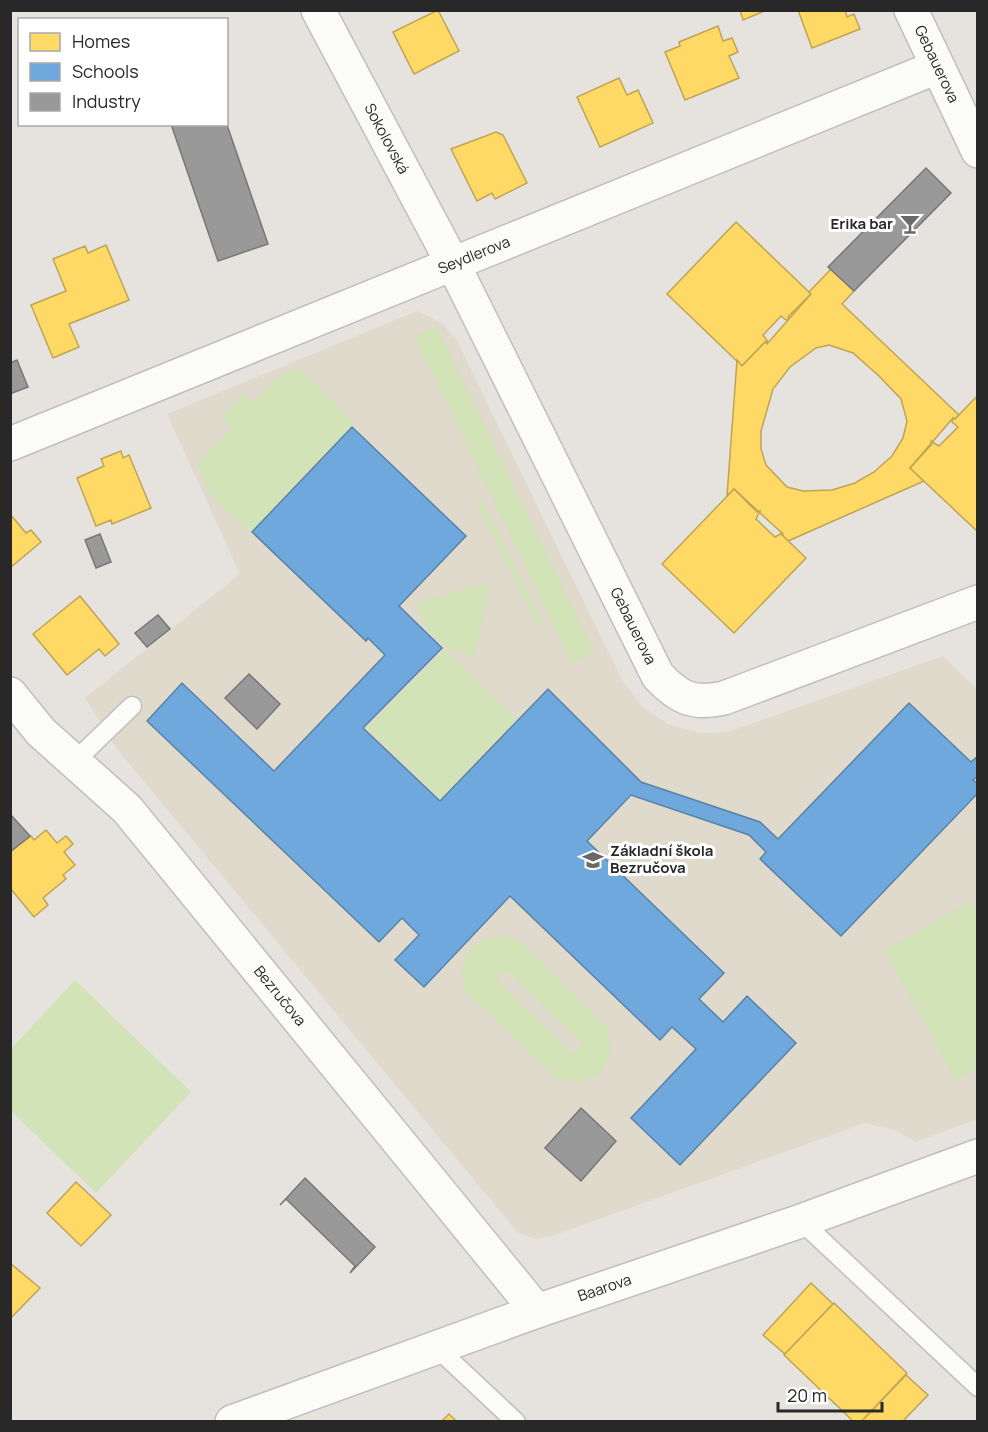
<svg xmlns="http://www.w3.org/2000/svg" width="988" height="1432" font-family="Manrope,sans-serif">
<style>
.education{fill:#e0dacd}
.pitch{fill:#d3e3b8;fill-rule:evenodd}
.homes{fill:#ffd966;stroke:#bea453;stroke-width:1.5;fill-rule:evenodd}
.schools{fill:#6fa8dc;stroke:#5a82a6;stroke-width:1.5}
.industry{fill:#999;stroke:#777;stroke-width:1.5}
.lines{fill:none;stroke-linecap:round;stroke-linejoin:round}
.service-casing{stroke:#c0bfbf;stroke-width:21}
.minor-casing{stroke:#c0bfbf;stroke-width:36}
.service{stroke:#fbfbfa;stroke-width:18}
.minor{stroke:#fbfbfa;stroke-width:33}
.labels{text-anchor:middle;stroke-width:6;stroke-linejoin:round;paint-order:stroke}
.street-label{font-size:15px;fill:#282828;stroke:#fff}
.poi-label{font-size:15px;font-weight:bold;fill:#282828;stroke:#fff;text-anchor:end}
</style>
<rect width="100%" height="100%" fill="#e6e3de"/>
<polygon class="education" points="417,311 441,322 456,339 622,680 642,706 668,724 701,733 728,732 943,656 977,689 977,1119 916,1142 897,1131 865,1123 555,1235 536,1239 518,1233 117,749 85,698 240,574 167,414"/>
<g class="pitch">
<polygon points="436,326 594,652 572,663 414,336"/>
<polygon points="299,368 355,422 251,533 211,495 196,464 232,427 222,417 243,394 253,403 279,376"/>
<polygon points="482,500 544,624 538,627 477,503"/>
<path d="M484,583l6,4 -16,69c-28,-3 -54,-24 -56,-53z"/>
<polygon points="444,649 517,719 440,799 367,728"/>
<polygon points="971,901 978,912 977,1068 956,1080 884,950"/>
<path d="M500,936l12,2 11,6 85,83 3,24 -10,22 -22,10 -24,-6 -88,-84c-13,-29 2,-54 33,-57zM506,969l77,75 -10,11 -77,-76z"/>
<polygon points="75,980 191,1092 96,1193 11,1111 11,1049"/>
</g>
<g class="homes">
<polygon points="438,10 459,51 414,74 393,32"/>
<polygon points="740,10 761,10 762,12 743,20"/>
<polygon points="798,10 845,10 847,17 854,14 860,29 812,48"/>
<polygon points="718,26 723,41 732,38 738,52 729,56 739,78 685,100 665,52 680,46 679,42"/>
<polygon points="619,78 627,95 638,90 653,123 600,147 577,97"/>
<polygon points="496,132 503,135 527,183 495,199 492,193 477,201 451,149"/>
<polygon points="736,222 811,294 788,317 790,319 786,320 781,316 763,335 768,342 765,342 742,366 667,294"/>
<polygon points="106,245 129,300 69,324 79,347 53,358 31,305 66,291 53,259 85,246 88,253"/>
<path d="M831,269l23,22 -12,13 117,111 -4,4 -2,-1 -43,50 14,13 -136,60 -6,-6 1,-1 -49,-45 -7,7 10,-136 5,6 23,-24 2,2 44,-50 -2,-2zM829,345l24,8 26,23 22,23 6,22 -4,17 -11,18 -18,16 -19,11 -23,7 -29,1 -16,-4 -21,-22 -5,-16v-18l12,-42 17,-22 26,-19z"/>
<polygon points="978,395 978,532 910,468 932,444 931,441 939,446 958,427 952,422 953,418 955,419"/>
<polygon points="121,451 123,458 129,455 151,508 112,524 111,520 96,526 77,478 104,466 101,459"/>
<polygon points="734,489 757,512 760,511 756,519 775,537 782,533 782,535 806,558 734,633 662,564"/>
<polygon points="10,514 26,533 31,530 41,542 10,568"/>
<polygon points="80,596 119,644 105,656 99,649 67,675 33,634"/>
<polygon points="46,830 57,843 66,836 73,844 64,852 75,865 63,875 66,879 43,898 48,905 34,917 10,888 10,852 31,836 34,840"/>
<polygon points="76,1182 111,1215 81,1246 47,1213"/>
<polygon points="10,1263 40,1288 10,1319"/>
<polygon points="811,1283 833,1304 785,1354 763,1335"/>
<polygon points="834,1303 907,1373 861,1422 854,1422 784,1355"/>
<polygon points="906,1375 928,1395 902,1422 861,1422"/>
<polygon points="449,1414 457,1422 441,1422"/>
</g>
<polygon class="schools" points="352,427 466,536 399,606 442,648 363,728 440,801 548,689 641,782 760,822 778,839 909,703 971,762 978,756 978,776 973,780 978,784 978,793 841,936 760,859 766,852 749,835 631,795 587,841 724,973 699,999 723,1022 747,996 796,1043 680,1165 631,1118 696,1049 672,1027 660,1040 510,896 424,987 395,960 419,935 402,918 379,942 147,721 182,683 274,771 385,655 368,638 366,641 252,532"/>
<g class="industry">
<polygon points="226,122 268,244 218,261 171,124 226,124"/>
<polygon points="926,168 951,193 854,291 828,267"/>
<polygon points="17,360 28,387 10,394 10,363"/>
<polygon points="100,534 111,562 96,568 85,540"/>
<polygon points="158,615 170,629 147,647 135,633"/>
<polygon points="249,674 280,704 257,729 225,698"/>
<polygon points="10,814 30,836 10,852"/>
<polygon points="581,1108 616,1141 581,1181 545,1148"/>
<polygon points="305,1178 375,1247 350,1273 355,1266 286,1199 280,1205"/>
</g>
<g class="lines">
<g class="service-casing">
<g id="service">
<polyline points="75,761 132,706"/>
<polyline points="801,1221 978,1387"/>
<polyline points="436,1347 516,1422"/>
</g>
</g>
<g class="minor-casing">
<g id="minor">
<path id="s1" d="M318,10l136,256 204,410c21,22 35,29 66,22l254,-96"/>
<path id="s2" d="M911,10l67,141"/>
<path id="s3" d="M10,444l927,-377"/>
<path id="s4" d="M10,694l31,38 86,77 410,502"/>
<path id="s5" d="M232,1422l305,-111 264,-90 177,-65"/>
</g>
</g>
<use href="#service" class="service"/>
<use href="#minor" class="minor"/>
</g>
<defs>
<g id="bar-bare" transform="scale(1.62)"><path d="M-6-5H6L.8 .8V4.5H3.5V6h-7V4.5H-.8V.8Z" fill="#6a6968" stroke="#fff" stroke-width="2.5" paint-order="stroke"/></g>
<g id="school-bare" transform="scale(1.62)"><path d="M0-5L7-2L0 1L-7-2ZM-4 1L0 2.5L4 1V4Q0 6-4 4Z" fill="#6a6968" stroke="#fff" stroke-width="2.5" paint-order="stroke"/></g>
</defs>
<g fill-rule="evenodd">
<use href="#bar-bare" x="910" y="224"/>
<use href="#school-bare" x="593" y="860"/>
</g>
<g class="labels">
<g class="street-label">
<text dy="5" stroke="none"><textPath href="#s2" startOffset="60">Gebauerova</textPath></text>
<text dy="5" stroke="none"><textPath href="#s1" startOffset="146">Sokolovská</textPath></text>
<text dy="5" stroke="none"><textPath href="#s3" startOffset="501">Seydlerova</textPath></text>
<text dy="5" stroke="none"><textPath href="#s1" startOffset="692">Gebauerova</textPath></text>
<text dy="5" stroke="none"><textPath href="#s4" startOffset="406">Bezručova</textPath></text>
<text dy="5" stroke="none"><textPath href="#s5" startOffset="396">Baarova</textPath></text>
</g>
<g class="poi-label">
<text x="893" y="229">Erika bar</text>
<text x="610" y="856" text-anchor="start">Základní škola<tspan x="610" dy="17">Bezručova</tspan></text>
</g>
</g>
<rect width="988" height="1432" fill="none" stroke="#282828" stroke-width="24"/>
<rect x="18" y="18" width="210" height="108" fill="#ffffff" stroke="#a9a9a9" stroke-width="1.5"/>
<rect x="30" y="33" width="30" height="18" fill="#ffd966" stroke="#a9a9a9" stroke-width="1.5"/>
<text x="72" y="48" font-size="18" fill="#282828">Homes</text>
<rect x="30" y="63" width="30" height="18" fill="#6fa8dc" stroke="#a9a9a9" stroke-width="1.5"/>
<text x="72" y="78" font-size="18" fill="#282828">Schools</text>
<rect x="30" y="93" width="30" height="18" fill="#999999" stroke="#a9a9a9" stroke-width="1.5"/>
<text x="72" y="108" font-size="18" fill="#282828">Industry</text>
<path d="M778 1402v9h104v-9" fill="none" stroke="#282828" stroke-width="3"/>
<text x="787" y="1402" font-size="18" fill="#282828" stroke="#ffffff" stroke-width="4.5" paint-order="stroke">20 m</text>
</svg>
